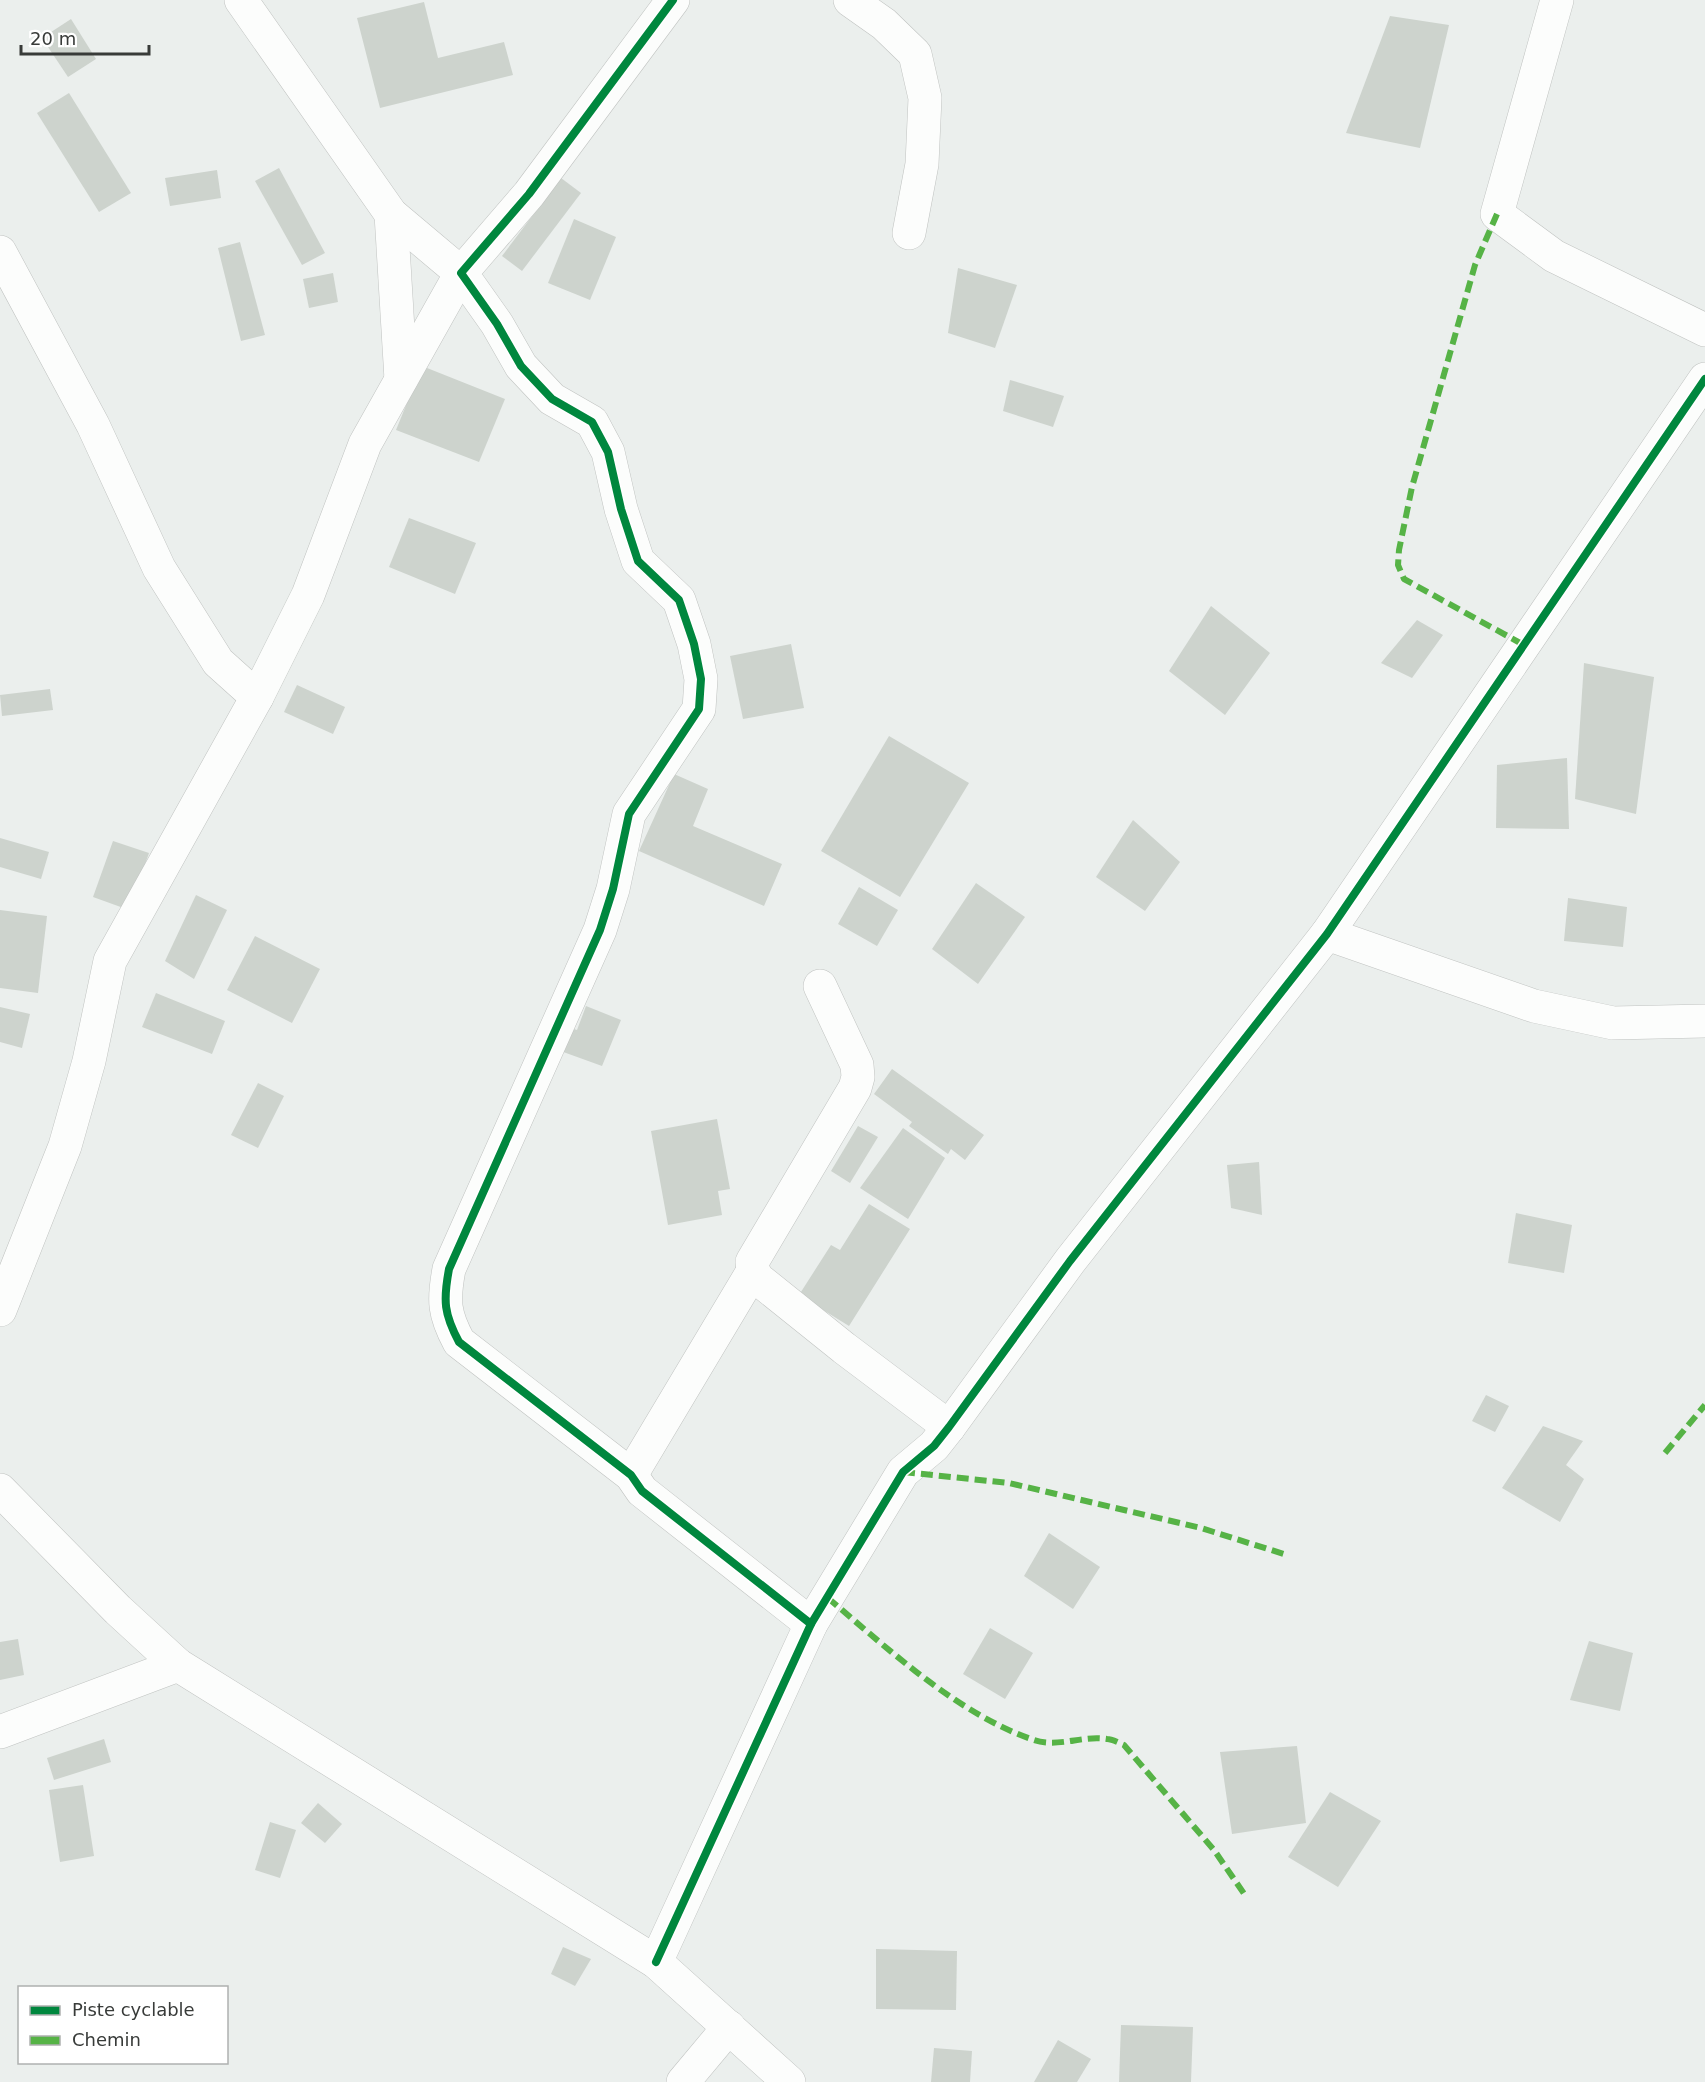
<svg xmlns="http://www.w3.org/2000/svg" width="1705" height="2082" font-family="'DejaVu Sans',sans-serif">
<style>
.building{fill:#cdd3cd}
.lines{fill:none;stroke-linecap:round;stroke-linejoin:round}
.minor-casing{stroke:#c0c3c1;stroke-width:34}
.minor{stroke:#fcfdfc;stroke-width:33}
.quiet{stroke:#56b346;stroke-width:6;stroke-dasharray:12 6;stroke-linecap:butt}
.cycleway-casing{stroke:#fff;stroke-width:11}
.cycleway{stroke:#00873e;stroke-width:8}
</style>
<rect width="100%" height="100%" fill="#ebefed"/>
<g class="building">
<polygon points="424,2 438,58 504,42 513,75 380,108 357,18"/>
<polygon points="1390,16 1449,25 1420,148 1346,133"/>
<polygon points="71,19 96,59 68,77 42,38"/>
<polygon points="69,93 131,193 99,212 37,113"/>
<polygon points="279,168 325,253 302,265 255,181"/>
<polygon points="217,170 221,198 170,206 165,178"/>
<polygon points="561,178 581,193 522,271 502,256"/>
<polygon points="574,219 616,237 590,300 548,283"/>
<polygon points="240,242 265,335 241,341 218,248"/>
<polygon points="958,268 1017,285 995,348 948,333"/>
<polygon points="333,273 338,302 309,308 303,279"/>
<polygon points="422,366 505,399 479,462 396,430"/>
<polygon points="1010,380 1064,396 1053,427 1003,411"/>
<polygon points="409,518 476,543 455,594 389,567"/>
<polygon points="1211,606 1270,653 1225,715 1169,671"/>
<polygon points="1417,620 1443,635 1412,678 1381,663"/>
<polygon points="791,644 804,708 743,719 730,656"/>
<polygon points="1584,663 1654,677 1636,814 1575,799"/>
<polygon points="297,685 345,707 333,734 284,712"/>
<polygon points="50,689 53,710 2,716 0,695"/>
<polygon points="889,736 969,783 900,897 821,851"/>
<polygon points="1567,758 1569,829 1496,828 1497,765"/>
<polygon points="674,774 708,789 693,826 782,864 764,906 639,851"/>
<polygon points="1133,820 1180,862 1145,911 1096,877"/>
<polygon points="0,838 49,852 41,879 0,867"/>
<polygon points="113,841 149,853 129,910 93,897"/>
<polygon points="976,883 1025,917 978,984 932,949"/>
<polygon points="859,887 898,910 877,946 838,924"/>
<polygon points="196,895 227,910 194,979 165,961"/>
<polygon points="1568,898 1627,907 1623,947 1564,941"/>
<polygon points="0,910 47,916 38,993 0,988"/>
<polygon points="255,936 320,969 292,1023 227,990"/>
<polygon points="156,993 225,1021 212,1054 142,1027"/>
<polygon points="586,1006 621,1020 602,1066 555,1049 564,1026 577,1030"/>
<polygon points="0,1007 30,1014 22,1048 0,1042"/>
<polygon points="892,1069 984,1135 965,1160 951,1149 948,1154 909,1126 912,1122 874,1094"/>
<polygon points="258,1083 284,1096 258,1148 231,1135"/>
<polygon points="717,1119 730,1189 718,1191 722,1215 668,1225 651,1131"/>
<polygon points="858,1126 878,1137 850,1183 831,1171"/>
<polygon points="903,1128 945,1158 908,1219 860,1188"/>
<polygon points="1259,1162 1262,1215 1231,1208 1227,1165"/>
<polygon points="869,1204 910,1229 849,1326 799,1295 831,1245 840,1250"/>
<polygon points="1516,1213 1572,1225 1564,1273 1508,1263"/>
<polygon points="1486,1395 1509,1406 1495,1432 1472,1421"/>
<polygon points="1543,1426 1583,1441 1566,1465 1584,1479 1560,1522 1502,1488"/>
<polygon points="1049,1533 1100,1567 1073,1609 1024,1576"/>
<polygon points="990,1628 1033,1653 1005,1699 963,1674"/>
<polygon points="18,1639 24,1675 0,1680 0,1642"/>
<polygon points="1589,1641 1633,1653 1620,1711 1570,1700"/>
<polygon points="104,1739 111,1762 54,1780 47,1758"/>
<polygon points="1297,1746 1306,1823 1232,1834 1220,1752"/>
<polygon points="83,1785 94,1856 60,1862 49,1790"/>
<polygon points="1330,1792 1381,1821 1338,1887 1288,1857"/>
<polygon points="318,1803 342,1824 325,1843 301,1823"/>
<polygon points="270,1822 296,1830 280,1878 255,1870"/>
<polygon points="563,1947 591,1959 575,1986 551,1974"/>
<polygon points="876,1949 957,1951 956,2010 876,2009"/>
<polygon points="1121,2025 1193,2027 1191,2082 1119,2082"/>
<polygon points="1058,2040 1091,2059 1077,2082 1034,2082"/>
<polygon points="934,2048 972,2051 970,2082 931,2082"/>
</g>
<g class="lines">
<g class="minor-casing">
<g id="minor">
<path d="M673,0l-144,194 -68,79 36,51 24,42 31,33 40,23 16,30 13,57 17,52 41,39 15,44 7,35 -2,30 -70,105 -16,75 -13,41 -151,339c-6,32 -5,45 10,73l172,133 11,16 169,133"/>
<polyline points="850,0 884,24 915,54 925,98 922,164 909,233"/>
<polyline points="1557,0 1497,214 1554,256 1705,330"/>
<polyline points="391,214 401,379"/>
<polyline points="0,252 93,425 159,568 218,662 257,697"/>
<polyline points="1327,934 1534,1006 1613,1023 1705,1021"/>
<polyline points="820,986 857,1065 858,1077 855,1088 752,1262 753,1271 758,1279 844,1348 949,1427"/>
<polyline points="0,1310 65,1146 89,1061 110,961 257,697 308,595 365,444 461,273 391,214 241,0"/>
<polyline points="631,1475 753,1271"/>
<polyline points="0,1490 118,1610 178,1665 656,1962 789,2082"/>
<polyline points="0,1732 178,1665"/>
<polyline points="656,1962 811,1624 903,1472 934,1446 949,1427 1070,1261 1327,934 1705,379"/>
<polyline points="683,2082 729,2027"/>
</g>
</g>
<use href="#minor" class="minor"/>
<g class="quiet">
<polyline points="1497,214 1475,265 1412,487 1399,550 1398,565 1404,579 1522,644"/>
<polyline points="1665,1453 1705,1405"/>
<polyline points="903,1472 1009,1483 1201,1528 1287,1555"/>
<path d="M828,1598c60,51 131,117 206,142 25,8 48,-5 73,-1 5,0 12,4 17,6l90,105 31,45"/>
</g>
<g class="cycleway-casing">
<g id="cycleway">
<path d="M673,0l-144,194 -68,79 36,51 24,42 31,33 40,23 16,30 13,57 17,52 41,39 15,44 7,35 -2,30 -70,105 -16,75 -13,41 -151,339c-6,32 -5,45 10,73l172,133 11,16 169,133"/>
<polyline points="656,1962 811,1624 903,1472 934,1446 949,1427 1070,1261 1327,934 1705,379"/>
</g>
</g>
<use href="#cycleway" class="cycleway"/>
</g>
<rect x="18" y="1986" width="210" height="78" fill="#ffffff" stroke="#afb1b0" stroke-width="1.5"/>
<rect x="30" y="2006" width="30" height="9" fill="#00873e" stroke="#afb1b0" stroke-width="1.5"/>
<text x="72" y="2016" font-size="18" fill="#383b39">Piste cyclable</text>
<rect x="30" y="2036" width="30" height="9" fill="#56b346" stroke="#afb1b0" stroke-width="1.5"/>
<text x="72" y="2046" font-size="18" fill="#383b39">Chemin</text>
<path d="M21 45v9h128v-9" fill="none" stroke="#383b39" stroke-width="3"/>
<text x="30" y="45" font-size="18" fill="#383b39" stroke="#ffffff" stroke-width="4.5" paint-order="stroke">20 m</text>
</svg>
